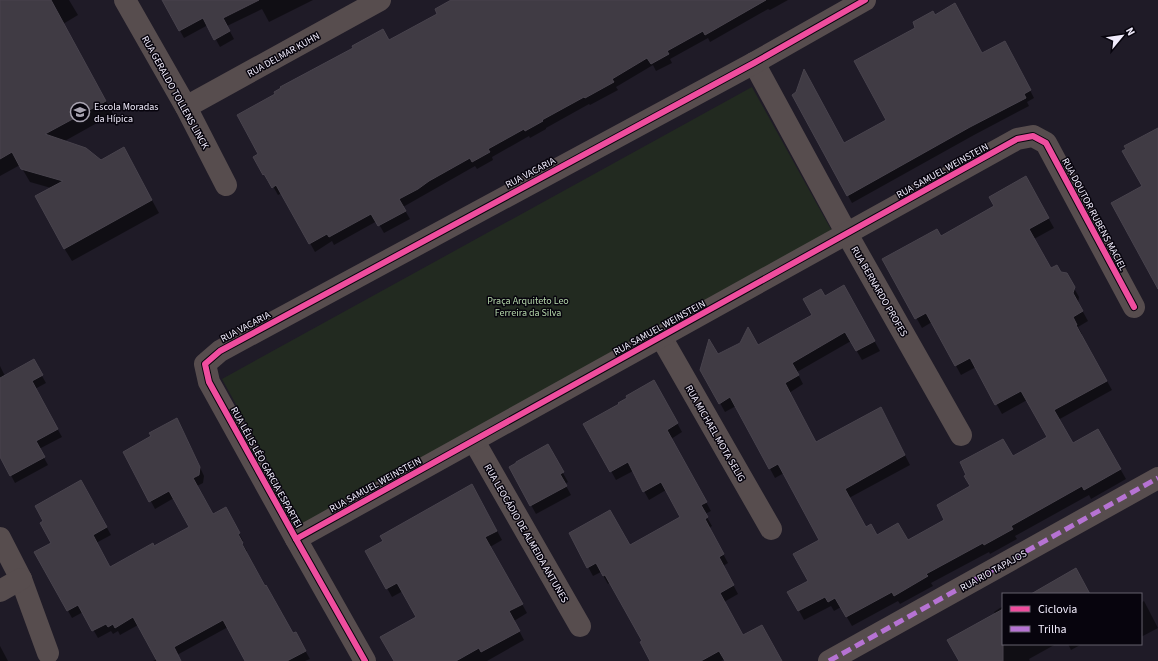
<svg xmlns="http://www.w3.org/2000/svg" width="1158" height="661" font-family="'Source Sans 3',sans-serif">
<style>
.green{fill:#222a20}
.shadow{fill:#0007}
.building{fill:#403b44;stroke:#48434d}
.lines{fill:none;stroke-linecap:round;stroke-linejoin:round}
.street{stroke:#574d4e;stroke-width:22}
.quiet{stroke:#b673d3;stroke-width:5;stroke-dasharray:10 5;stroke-linecap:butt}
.cycleway-casing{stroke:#07040d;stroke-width:8}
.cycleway{stroke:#ef4d9e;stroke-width:6}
.labels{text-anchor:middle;stroke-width:3;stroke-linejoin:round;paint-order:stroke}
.street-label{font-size:10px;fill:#f1ecfc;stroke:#07040d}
.poi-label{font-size:10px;fill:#f1ecfc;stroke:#07040d;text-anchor:start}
.park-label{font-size:10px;fill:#b5d7aa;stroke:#07040d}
</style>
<rect width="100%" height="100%" fill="#1f1b27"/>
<polygon class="green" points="752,87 833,233 303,526 222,379"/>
<g class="shadow">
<polygon points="0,0 69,0 78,15 63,24 113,114 63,142 101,161 131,162 159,213 72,261 64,248 51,188 30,182 20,165 0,176"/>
<polygon points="163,0 313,0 269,22 262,9 227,26 234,39 220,47 208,25 184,38"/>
<polygon points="453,0 788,0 770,10 768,9 710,42 708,38 670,59 672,63 656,71 653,65 616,87 618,90 590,105 589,104 546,128 546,129 530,138 529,136 492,157 493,160 477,169 475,166 403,207 410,219 384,233 377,221 334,245 332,241 315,252 282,193 278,195 270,181 268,182 264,174 388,41 439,15"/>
<polygon points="934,16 982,54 1009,49 1034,98 1027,102 1029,106 974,135 852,203 793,96 844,145 887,121 917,28"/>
<polygon points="1031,187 1054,228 1034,239 1051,269 1066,274 1079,297 1078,303 1088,321 1078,327 1082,334 1081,335 1112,390 1058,420 1072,445 1098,430 1126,479 1091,499 1089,495 1015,536 1017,539 990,554 989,552 931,583 933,586 900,604 898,601 852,626 841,607 834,611 831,606 804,620 789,592 809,581 821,540 784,473 775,478 736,406 725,412 720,403 717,356 758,346 813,315 825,297 844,287 880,351 862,360 851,341 797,372 803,384 789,393 816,444 886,418 910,465 849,498 866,528 877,536 908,541 946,520 971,487 1012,458 1048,438 1027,400 1002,414 976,367 961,375 932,322 922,328 884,260 941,237"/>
<polygon points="33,360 46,383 35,389 62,437 39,449 48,465 15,483 3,460 0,449 0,366 5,376"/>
<polygon points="654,381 682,432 671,439 711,511 705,514 712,526 709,528 728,563 723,566 738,594 724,602 743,637 781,661 726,661 725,659 721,661 651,661 643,641 610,583 608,584 601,572 593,576 570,534 629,546 681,518 666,490 649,500 633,471 616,480 585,424 620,404"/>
<polygon points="181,427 204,476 203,483 197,486 213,515 225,509 243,541 241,542 247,551 245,552 293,635 295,633 310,659 305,661 247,661 228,627 177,655 180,661 153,661 157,659 138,625 120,635 118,631 113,634 111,631 98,638 83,612 72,618 36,553 52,543 81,481 111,535 96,543 110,568 154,547 190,527 174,498 155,509 125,452"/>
<polygon points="547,445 568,482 565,484 571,495 536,514 510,467"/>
<polygon points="477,494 502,540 490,547 527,613 514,621 524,640 487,661 395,661 417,617 403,591 392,597 366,551"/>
<polygon points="1144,601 1158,628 1141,637 1141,603"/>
<polygon points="1003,606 1003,644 1056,644 1029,659 1030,661 960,661 995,614 994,612"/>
<polygon points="1068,644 1082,644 1071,650"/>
<polygon points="0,646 8,661 0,661"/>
</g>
<g class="building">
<polygon points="0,0 51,0 106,101 45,134 86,148 101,160 124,147 152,200 64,249 35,196 63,181 21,169 12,152 0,159"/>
<polygon points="162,0 259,0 223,18 230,31 214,40 203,18 179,31"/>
<polygon points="451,0 766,0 705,35 703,31 667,51 669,54 651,64 647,58 612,79 614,82 585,98 584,97 542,120 543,121 525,131 524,129 488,149 490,152 472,162 470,158 429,181 418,189 399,199 406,211 378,226 371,214 329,237 327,234 309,244 276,185 272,188 264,174 263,175 253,157 258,154 237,115 275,94 274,92 281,88 280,87 353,48 352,46 383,29 389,40 437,14 435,9"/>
<polygon points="955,3 982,53 1005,41 1031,90 1024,94 1026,98 970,127 847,196 792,95 796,92 804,69 844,143 886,120 854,61 915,28 913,22 933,11 935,15"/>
<polygon points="1158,128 1158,289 1111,203 1142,186 1122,151 1126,149 1124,146"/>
<polygon points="1026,176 1049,218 1029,229 1051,268 1057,265 1061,272 1067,273 1075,287 1073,293 1083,311 1073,317 1077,325 1076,325 1107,381 1054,410 1073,443 1098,429 1121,469 1084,490 1082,486 1011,526 1013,529 984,545 983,543 926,574 928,576 894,596 892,592 846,617 835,598 828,602 825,597 798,611 787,592 808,581 793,554 819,540 778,464 769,469 730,397 719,404 700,370 709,339 718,354 740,343 748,327 758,345 812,315 803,299 821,289 825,296 844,285 875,341 856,351 845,332 792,363 799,375 785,383 816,442 881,407 905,455 845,489 866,527 871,524 877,535 898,523 908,540 944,520 937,505 970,486 964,476 966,475 960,462 1003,439 1013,456 1047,437 1021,391 995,405 970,358 955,366 926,313 915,319 882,259 937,229 941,236 994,206 989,197"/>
<polygon points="34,359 43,375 32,381 58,429 36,441 45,457 10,476 0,457 0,378"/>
<polygon points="654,380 678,423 667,430 707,502 701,505 708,517 705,519 724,554 719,557 734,585 720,593 743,635 762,625 782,661 725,661 719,651 701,661 650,661 640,642 642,641 605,575 603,576 596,563 587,568 569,533 610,510 630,545 680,517 661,482 643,492 628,462 610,472 583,424 619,404 618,403 627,398 626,396"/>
<polygon points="177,418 200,467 199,475 193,478 213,514 226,507 240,533 238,534 243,543 242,544 265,586 266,585 293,633 296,632 306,651 287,661 245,661 223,620 174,647 181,661 157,661 133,617 115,628 113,624 108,627 106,624 92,631 78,605 67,611 34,552 51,543 40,523 43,521 35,506 81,480 107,527 93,535 110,567 153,543 154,546 189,527 169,491 149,502 123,452 151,436 149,433"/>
<polygon points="548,444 564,472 560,474 567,486 530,506 509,467 516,463 516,462"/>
<polygon points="472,484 497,531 485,537 523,604 509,611 520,631 481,652 479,648 456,661 394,661 380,637 416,617 397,583 386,589 365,551 383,541 380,536"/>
<polygon points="1076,568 1090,594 1031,594"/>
<polygon points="1003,609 1003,661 959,661 947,640"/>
</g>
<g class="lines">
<g class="street">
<polyline points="125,0 186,107 226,185"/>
<polyline points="754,63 847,234 961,435"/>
<polyline points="186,107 380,0"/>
<polyline points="661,337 771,529"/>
<polyline points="474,441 580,626"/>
<polyline points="0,538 21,579 48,653"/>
<polyline points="296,539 1017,139 1033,136 1046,143 1134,307"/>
<polyline points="0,591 21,579"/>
<polyline points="365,661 296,539 209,382 205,364 220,351 754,63 865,0"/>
<polyline points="829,661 1158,478"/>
</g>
<polyline class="quiet" points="829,661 1158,478"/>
<g class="cycleway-casing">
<g id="cycleway">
<polyline points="296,539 1017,139 1033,136 1046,143 1134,307"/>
<polyline points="365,661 296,539 209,382 205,364 220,351 754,63 865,0"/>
</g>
</g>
<use href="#cycleway" class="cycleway"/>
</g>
<defs>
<g id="school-ring" transform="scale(1)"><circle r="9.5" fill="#07040d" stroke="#a8a3b1" stroke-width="1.5"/><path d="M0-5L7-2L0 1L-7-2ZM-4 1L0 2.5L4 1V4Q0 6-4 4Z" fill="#a8a3b1"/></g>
</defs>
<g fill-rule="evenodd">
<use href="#school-ring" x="80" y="112"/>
</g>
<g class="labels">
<g class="street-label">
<text transform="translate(283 54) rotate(-29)" y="4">RUA DELMAR KUHN</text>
<text transform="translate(176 92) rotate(61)" y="4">RUA GERALDO TOLLENS LINCK</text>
<text transform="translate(942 170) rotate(-29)" y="4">RUA SAMUEL WEINSTEIN</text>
<text transform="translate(530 172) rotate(-28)" y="4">RUA VACARIA</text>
<text transform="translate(1095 214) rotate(62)" y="4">RUA DOUTOR RUBENS MACIEL</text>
<text transform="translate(880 291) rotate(60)" y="4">RUA BERNARDO PROFES</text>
<text transform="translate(245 326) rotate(-28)" y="4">RUA VACARIA</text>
<text transform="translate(659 327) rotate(-29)" y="4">RUA SAMUEL WEINSTEIN</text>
<text transform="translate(716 433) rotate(60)" y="4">RUA MICHAEL MOTA SELIG</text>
<text transform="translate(267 467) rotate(61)" y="4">RUA LÉLIS LÉO GARCIA ESPARTEI</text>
<text transform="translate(375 484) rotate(-29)" y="4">RUA SAMUEL WEINSTEIN</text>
<text transform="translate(527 533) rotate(60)" y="4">RUA LEOCÁDIO DE ALMEIDA ANTUNES</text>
<text transform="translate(993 570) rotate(-29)" y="4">RUA RIO TAPAJOS</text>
</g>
<g class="poi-label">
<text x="94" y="110">Escola Moradas<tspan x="94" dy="12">da Hípica</tspan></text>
</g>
<g class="park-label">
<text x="528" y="304">Praça Arquiteto Leo<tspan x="528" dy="12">Ferreira da Silva</tspan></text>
</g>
</g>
<rect x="1002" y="593" width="140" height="52" fill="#07040d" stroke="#65616d"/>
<rect x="1010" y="606" width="20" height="6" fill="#ef4d9e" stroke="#65616d"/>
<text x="1038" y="613" font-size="12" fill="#f1ecfc">Ciclovia</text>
<rect x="1010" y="626" width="20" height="6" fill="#b673d3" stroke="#65616d"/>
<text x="1038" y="633" font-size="12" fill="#f1ecfc">Trilha</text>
<g transform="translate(1122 36) rotate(61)" stroke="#07040d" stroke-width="3" paint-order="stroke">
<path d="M0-3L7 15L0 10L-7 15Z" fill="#f1ecfc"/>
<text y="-6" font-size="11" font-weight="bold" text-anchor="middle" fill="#f1ecfc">N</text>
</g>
</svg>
